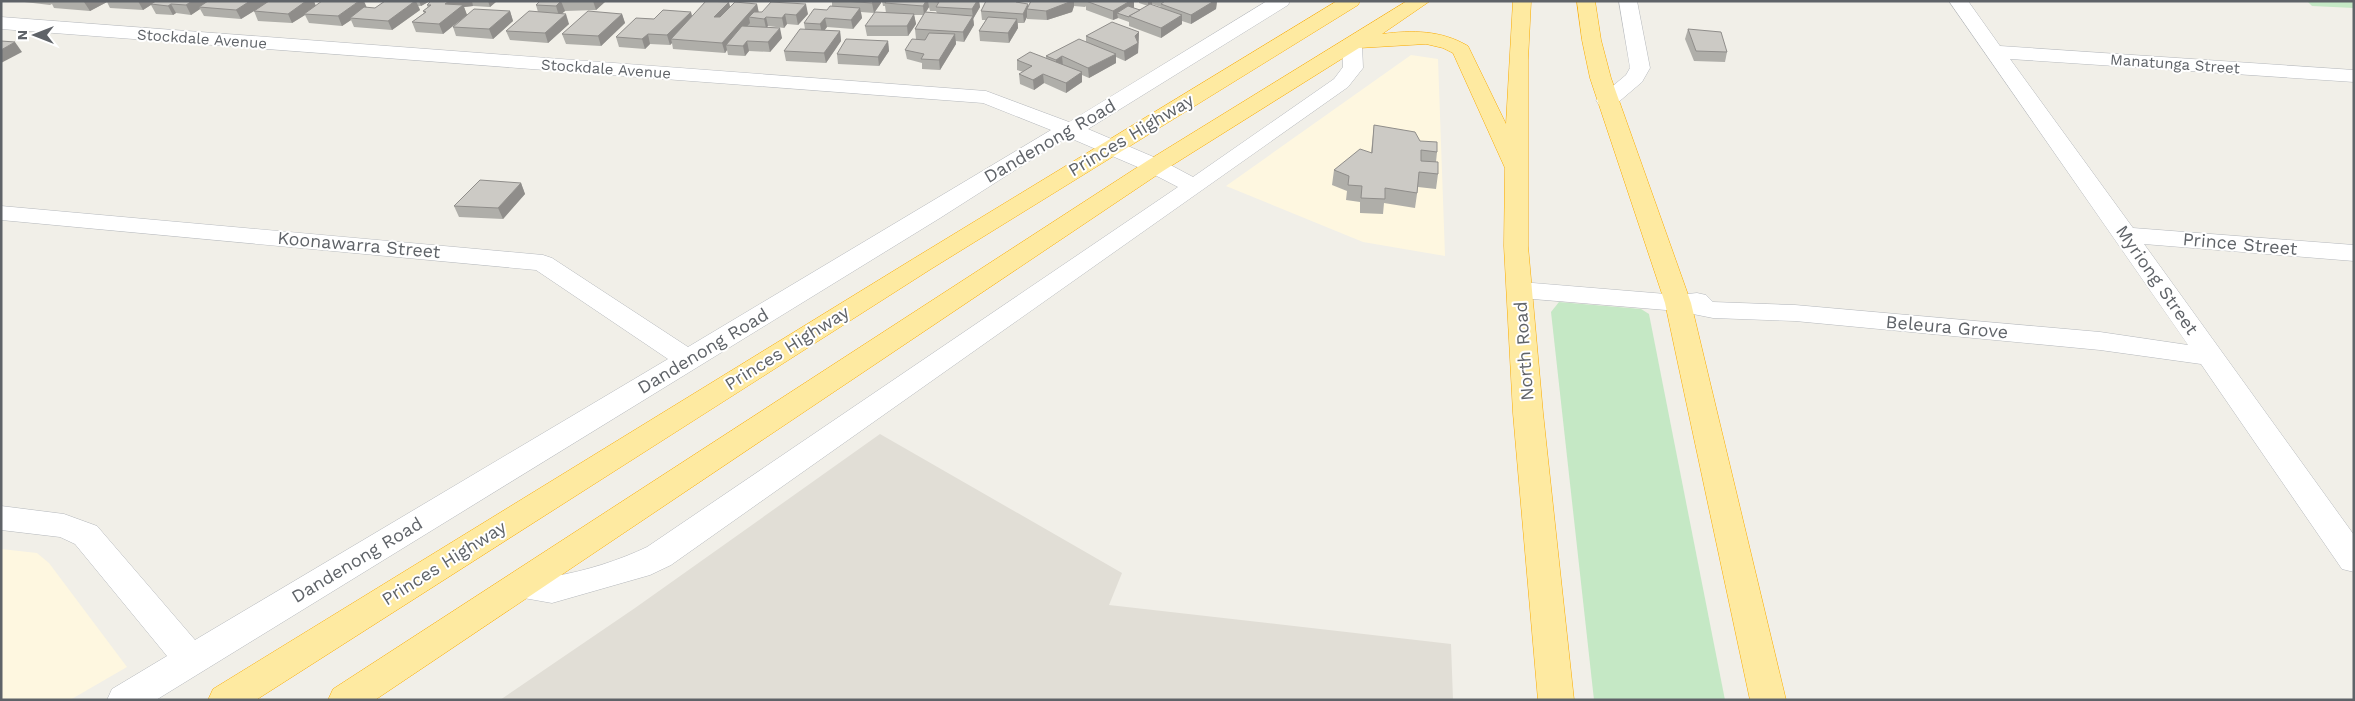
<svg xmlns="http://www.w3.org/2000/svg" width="2355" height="701" font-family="'Work Sans',sans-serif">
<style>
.commercial{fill:#fef7e0}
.education{fill:#e1ded6}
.green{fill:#c5e8c5}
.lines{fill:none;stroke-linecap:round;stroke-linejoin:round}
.minor-casing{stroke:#b5b8bc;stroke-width:1}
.trunk-casing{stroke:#f9ab00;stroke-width:1}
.minor{fill:#fff;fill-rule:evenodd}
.trunk{fill:#feeaa1;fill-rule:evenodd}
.wall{fill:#afaea9;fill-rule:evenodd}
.shaded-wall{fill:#8f8d8a}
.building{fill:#cccac5;stroke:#8f8d8a}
.labels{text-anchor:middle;stroke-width:4;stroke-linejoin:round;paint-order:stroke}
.far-street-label{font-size:15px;fill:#5f6368;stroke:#fff}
.street-label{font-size:18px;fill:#5f6368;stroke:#fff}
</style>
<rect width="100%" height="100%" fill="#f1efe8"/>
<g class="commercial">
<polygon points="1411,55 1438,59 1445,256 1363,242 1226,186"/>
<polygon points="1,549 37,553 49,563 127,667 70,700 1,700"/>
</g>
<polygon class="education" points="880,434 1122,573 1109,605 1451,644 1453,700 500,700 635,608"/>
<g class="green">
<polygon points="2307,1 2354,1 2354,8 2312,6"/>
<polygon points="1559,302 1641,309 1649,314 1725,700 1594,700 1551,312"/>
</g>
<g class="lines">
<g class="minor-casing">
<g id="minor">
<path d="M1267,1h23l-2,4 -200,124 75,32 30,16 141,-98 9,-12 -1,-22 3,-4h14l3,4 1,23 -15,19 -677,478 -21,10 -98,28 -45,-8 -5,-9 5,-9c18,-6 30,2 47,-1 29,-4 66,-16 93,-29l531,-360 -31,-16 -77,-33 -11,4 -119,76 -784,482h-49l5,-11 55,-33 -92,-112 -15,-7 -59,-7v-24l63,8 33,12 98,114 473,-281 -132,-89 -535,-50v-14l542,49 9,3 136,89 363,-217 -68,-27 -982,-74v-12l985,74 83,31z"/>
<polygon points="1619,1 1637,1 1650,68 1642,82 1615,105 1607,106 1599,105 1596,100 1626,75 1630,68"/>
<polygon points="1949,1 1968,1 2000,46 2354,70 2354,82 2010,59 2133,228 2354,245 2354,261 2144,244 2354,535 2354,572 2342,569 2201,364 2100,350 1795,321 1713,318 1678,311 1520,298 1511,296 1507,290 1511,284 1520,282 1678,295 1697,293 1706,295 1713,302 1795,305 2100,332 2188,345"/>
</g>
</g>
<g class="trunk-casing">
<g id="trunk">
<polygon points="1337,1 1360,1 1358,5 931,269 256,700 208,700 213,689 913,259"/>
<path d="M1407,1h23l-48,33c30,-4 59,-4 86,12l38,78 7,-123h18l-3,59v186l15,167 31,287h-36l-25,-287 -9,-167 1,-78 -52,-115 -10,-5 -17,-4 -67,4 -196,123 -788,529h-47l5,-11 814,-528z"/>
<polygon points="1577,1 1595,1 1601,40 1611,78 1691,303 1786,700 1750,700 1665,303 1590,78 1582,40"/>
</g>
</g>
<use href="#minor" class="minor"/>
<use href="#trunk" class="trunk"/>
</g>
<g class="wall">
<polygon points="16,1 314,1 316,6 375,8 385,1 430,1 421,6 418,6 420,10 392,30 354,27 351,20 342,26 309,23 305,15 292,23 258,21 254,11 241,19 204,16 200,9 191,15 176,13 173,15 156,14 151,5 143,10 110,8 107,2 90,11 54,8 52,4 50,5"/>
<polygon points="431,1 497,1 490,7 473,6 464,7 467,15 510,11 513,21 493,39 456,36 453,27 462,18 443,34 416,32 412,22 424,13 423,11 428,8 427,5"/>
<polygon points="540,1 606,1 596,10 565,11 561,14 569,24 548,43 510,40 506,31 538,12 536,5"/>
<polygon points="706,1 728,1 730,7 757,4 758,12 808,14 798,25 787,24 784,28 768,26 767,27 782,38 770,52 749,51 745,56 728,55 727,50 725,53 673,49 672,43 670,45 650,44 645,49 619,47 616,37 654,19 691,12 692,17"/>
<polygon points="832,1 881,1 881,3 874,13 861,12 862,18 853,29 827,27 824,30 840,31 841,41 826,63 786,61 784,51 805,29 804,23 827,10 832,6"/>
<path d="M882,1h97l1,6 -7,12 1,6 -10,17 -8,-1v3l-16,26 -18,-1v-6l-15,-4 -2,-9 11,-11 -1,-10 9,-14h-10l2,9 -8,12h-41l-2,-10 21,-13 -1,-7h-2zM929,7l1,4h6l1,2 -11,-1z"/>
<path d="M986,1h37l-4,2 9,3 3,-5h103v7l6,2 8,-4 -9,-3v-2l-2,1 -2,-1h82l-1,8 -25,15 -9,-3v3l-21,14 -32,-12v-4l-11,-4 -5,2 -27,-10v-4l-1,1 -11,-1 -2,6 -25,8 -20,-1v-2l-3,6h-6v5l-9,15 -29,-2 -1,-10 7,-11h-4l-1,-9zM1152,4l9,3v1l-10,-3z"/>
<polygon points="622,14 625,23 601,46 566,44 562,34"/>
<polygon points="1688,29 1727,52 1725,62 1694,61 1685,39"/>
<polygon points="1139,32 1138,53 1125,61 1116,57 1116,63 1089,78 1082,75 1082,82 1066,93 1044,83 1034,90 1020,84 1019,74 1023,72 1017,70 1017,60 1046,59 1046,56 1086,42 1086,36"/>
<polygon points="888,41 889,51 879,66 838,64 837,54"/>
<polygon points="1374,125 1420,141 1437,152 1436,162 1438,174 1436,189 1418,187 1415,208 1384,203 1383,214 1360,213 1360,202 1346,200 1347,191 1332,185 1334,170 1371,153"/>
<polygon points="521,183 525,194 503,219 459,217 454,206"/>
</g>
<g class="shaded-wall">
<polygon points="85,1 106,1 107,2 90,11 84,2"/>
<polygon points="138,1 157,1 143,10"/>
<polygon points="192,1 213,1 199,7 200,9 191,15 186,5"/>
<polygon points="250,1 270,1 241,19 236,10"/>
<polygon points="306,1 314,1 316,7 304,14 305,15 292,23 288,14"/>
<polygon points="359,1 364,1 367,8 350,18 351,20 342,26 338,16"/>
<polygon points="415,1 416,1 420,10 392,30 388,21"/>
<polygon points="419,1 430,1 421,6"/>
<polygon points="449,1 472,1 473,6 464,7 467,15 443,34 439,24 445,4"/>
<polygon points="488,1 497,1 490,7"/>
<polygon points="561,1 565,11 559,16 556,6"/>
<polygon points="593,1 606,1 596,10"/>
<polygon points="874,1 881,1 881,3 874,13 872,3"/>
<polygon points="926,1 928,1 929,7 924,15 923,6"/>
<polygon points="977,1 979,1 980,7 973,19 972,9"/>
<polygon points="1072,1 1074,1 1074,6 1072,12 1047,20 1046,11"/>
<polygon points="1130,1 1134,1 1134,8 1117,13 1118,18 1113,20 1113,11"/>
<polygon points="1148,1 1152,1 1152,4 1148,6"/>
<polygon points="1214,1 1217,1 1216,9 1191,24 1191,15"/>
<polygon points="729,2 731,11 716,26 714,17"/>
<polygon points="171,4 176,13 173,15 168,6"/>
<polygon points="757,4 759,13 749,17 750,23 731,45 726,45 727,50 725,53 722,43"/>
<polygon points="806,4 808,14 798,25 796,15"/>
<polygon points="1028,4 1028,9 1027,9 1027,17 1024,23 1023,14"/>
<polygon points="860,8 862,18 853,29 851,20"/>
<polygon points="510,11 513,21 493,39 489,29"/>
<polygon points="691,12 693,21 671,39 672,43 670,45 667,35"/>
<polygon points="566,14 569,24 548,43 545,33"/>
<polygon points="622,14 625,23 601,46 598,36"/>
<polygon points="785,14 787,24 784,28 782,18"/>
<polygon points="914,14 916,24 908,36 907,26"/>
<polygon points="1182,15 1182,24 1161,38 1161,28"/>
<polygon points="973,16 974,25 964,42 963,32"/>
<polygon points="766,17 768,26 766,28 764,19"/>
<polygon points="825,18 827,27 822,34 820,24"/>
<polygon points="1017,19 1018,28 1009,43 1008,33"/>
<polygon points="780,28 782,38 770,52 768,42"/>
<polygon points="840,31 841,41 826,63 824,53"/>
<polygon points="1139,32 1138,53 1125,61 1124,51 1135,36"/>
<polygon points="648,34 650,44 645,49 642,39"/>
<polygon points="955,34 956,44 940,70 939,60"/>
<polygon points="747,41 749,51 745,56 743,46"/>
<polygon points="888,41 889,51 879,66 878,57"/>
<polygon points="15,42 22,52 1,63 1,50"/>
<polygon points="1116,54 1116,63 1089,78 1088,68"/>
<polygon points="1062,56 1063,66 1056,70 1056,60"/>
<polygon points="1082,72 1082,82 1066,93 1066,83"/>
<polygon points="1043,74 1044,83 1034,90 1033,80"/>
<polygon points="521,183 525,194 503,219 498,208"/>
</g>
<g class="building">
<polygon points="156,1 192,1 186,5 171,4 168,6 151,4"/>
<polygon points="208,1 250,1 236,10 199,7"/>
<polygon points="269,1 306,1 288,14 254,11"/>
<polygon points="322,1 359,1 338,16 304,14"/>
<polygon points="385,1 415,1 388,21 350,18 364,7 375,8"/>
<polygon points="431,1 449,1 445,4 463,5 439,24 412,22 426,12 423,11 431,5 427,5"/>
<polygon points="540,1 567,1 561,1 556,6 536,5"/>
<polygon points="706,1 729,2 714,17 720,17 735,2 757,4 722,43 671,39"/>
<polygon points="843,1 874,1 872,3"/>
<polygon points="886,1 926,1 923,6 885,3"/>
<polygon points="929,1 977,1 972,9 936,7 939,2"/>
<polygon points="986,1 1017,1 1016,2 1028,4 1023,14 981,11"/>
<polygon points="1031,1 1072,1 1046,11 1027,9"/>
<polygon points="1086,1 1130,1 1113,11"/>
<polygon points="1165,1 1214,1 1191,15 1161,4"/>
<polygon points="771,2 806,4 796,15 785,14 782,18 766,17 764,19 749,17 754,12 762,12"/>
<polygon points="1150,4 1182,15 1161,28 1129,16"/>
<polygon points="830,6 860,8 851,20 825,18 820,24 804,23 814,9 827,10"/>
<polygon points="1128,6 1140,10 1129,16 1129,17 1117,13"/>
<polygon points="474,9 510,11 489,29 453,27"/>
<polygon points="663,10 691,12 667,35 648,34 642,39 616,37 636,18 654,19"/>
<polygon points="529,11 566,14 545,33 506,31"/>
<polygon points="588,11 622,14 598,36 562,34"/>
<polygon points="875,12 914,14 907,26 865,26"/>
<polygon points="925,12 973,16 963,32 915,29"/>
<polygon points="988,17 1017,19 1008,33 979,31"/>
<polygon points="1112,22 1139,32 1135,36 1138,43 1124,51 1086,36"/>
<polygon points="742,26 780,28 768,42 747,41 743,46 726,45"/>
<polygon points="800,29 840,31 824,53 784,51"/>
<polygon points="1688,29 1721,32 1727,52 1696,51"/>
<polygon points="929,33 955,34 939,60 921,59 924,54 905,50 912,39 925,40"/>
<polygon points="846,39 888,41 878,57 837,54"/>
<polygon points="1079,39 1116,54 1088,68 1062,56 1056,60 1046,56"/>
<polygon points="1,41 15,42 1,50"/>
<polygon points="1030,52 1082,72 1066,83 1043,74 1033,80 1019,74 1032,66 1017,60"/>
<polygon points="1374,125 1415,132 1420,141 1437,142 1437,152 1421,150 1421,161 1438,162 1438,174 1419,172 1417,193 1385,188 1385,199 1361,198 1362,186 1348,185 1349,176 1334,170 1360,149 1372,153"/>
<polygon points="480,180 521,183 498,208 454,206"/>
</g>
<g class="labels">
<g class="far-street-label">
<text transform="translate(202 39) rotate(4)" y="5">Stockdale Avenue</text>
<text transform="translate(2175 64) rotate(4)" y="5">Manatunga Street</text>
<text transform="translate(606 69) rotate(4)" y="5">Stockdale Avenue</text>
</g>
<g class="street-label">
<text transform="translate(1131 135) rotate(-31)" y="6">Princes Highway</text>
<text transform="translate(1050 141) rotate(-30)" y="6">Dandenong Road</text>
<text transform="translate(2240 244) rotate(5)" y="6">Prince Street</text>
<text transform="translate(359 245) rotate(5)" y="6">Koonawarra Street</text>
<text transform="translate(2157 280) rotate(55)" y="6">Myriong Street</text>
<text transform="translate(1947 327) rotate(5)" y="6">Beleura Grove</text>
<text transform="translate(787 348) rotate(-32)" y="6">Princes Highway</text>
<text transform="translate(703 351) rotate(-31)" y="6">Dandenong Road</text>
<text transform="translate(1524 351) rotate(-94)" y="6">North Road</text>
<text transform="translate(357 560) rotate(-31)" y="6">Dandenong Road</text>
<text transform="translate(444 563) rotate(-32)" y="6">Princes Highway</text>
</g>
</g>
<rect width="2355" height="701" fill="none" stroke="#5f6368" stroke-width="5"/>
<g transform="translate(35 35) rotate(270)" stroke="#ffffff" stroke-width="4" paint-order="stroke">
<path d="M0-4L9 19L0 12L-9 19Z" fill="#5f6368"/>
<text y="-8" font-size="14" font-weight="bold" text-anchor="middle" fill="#5f6368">N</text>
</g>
</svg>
